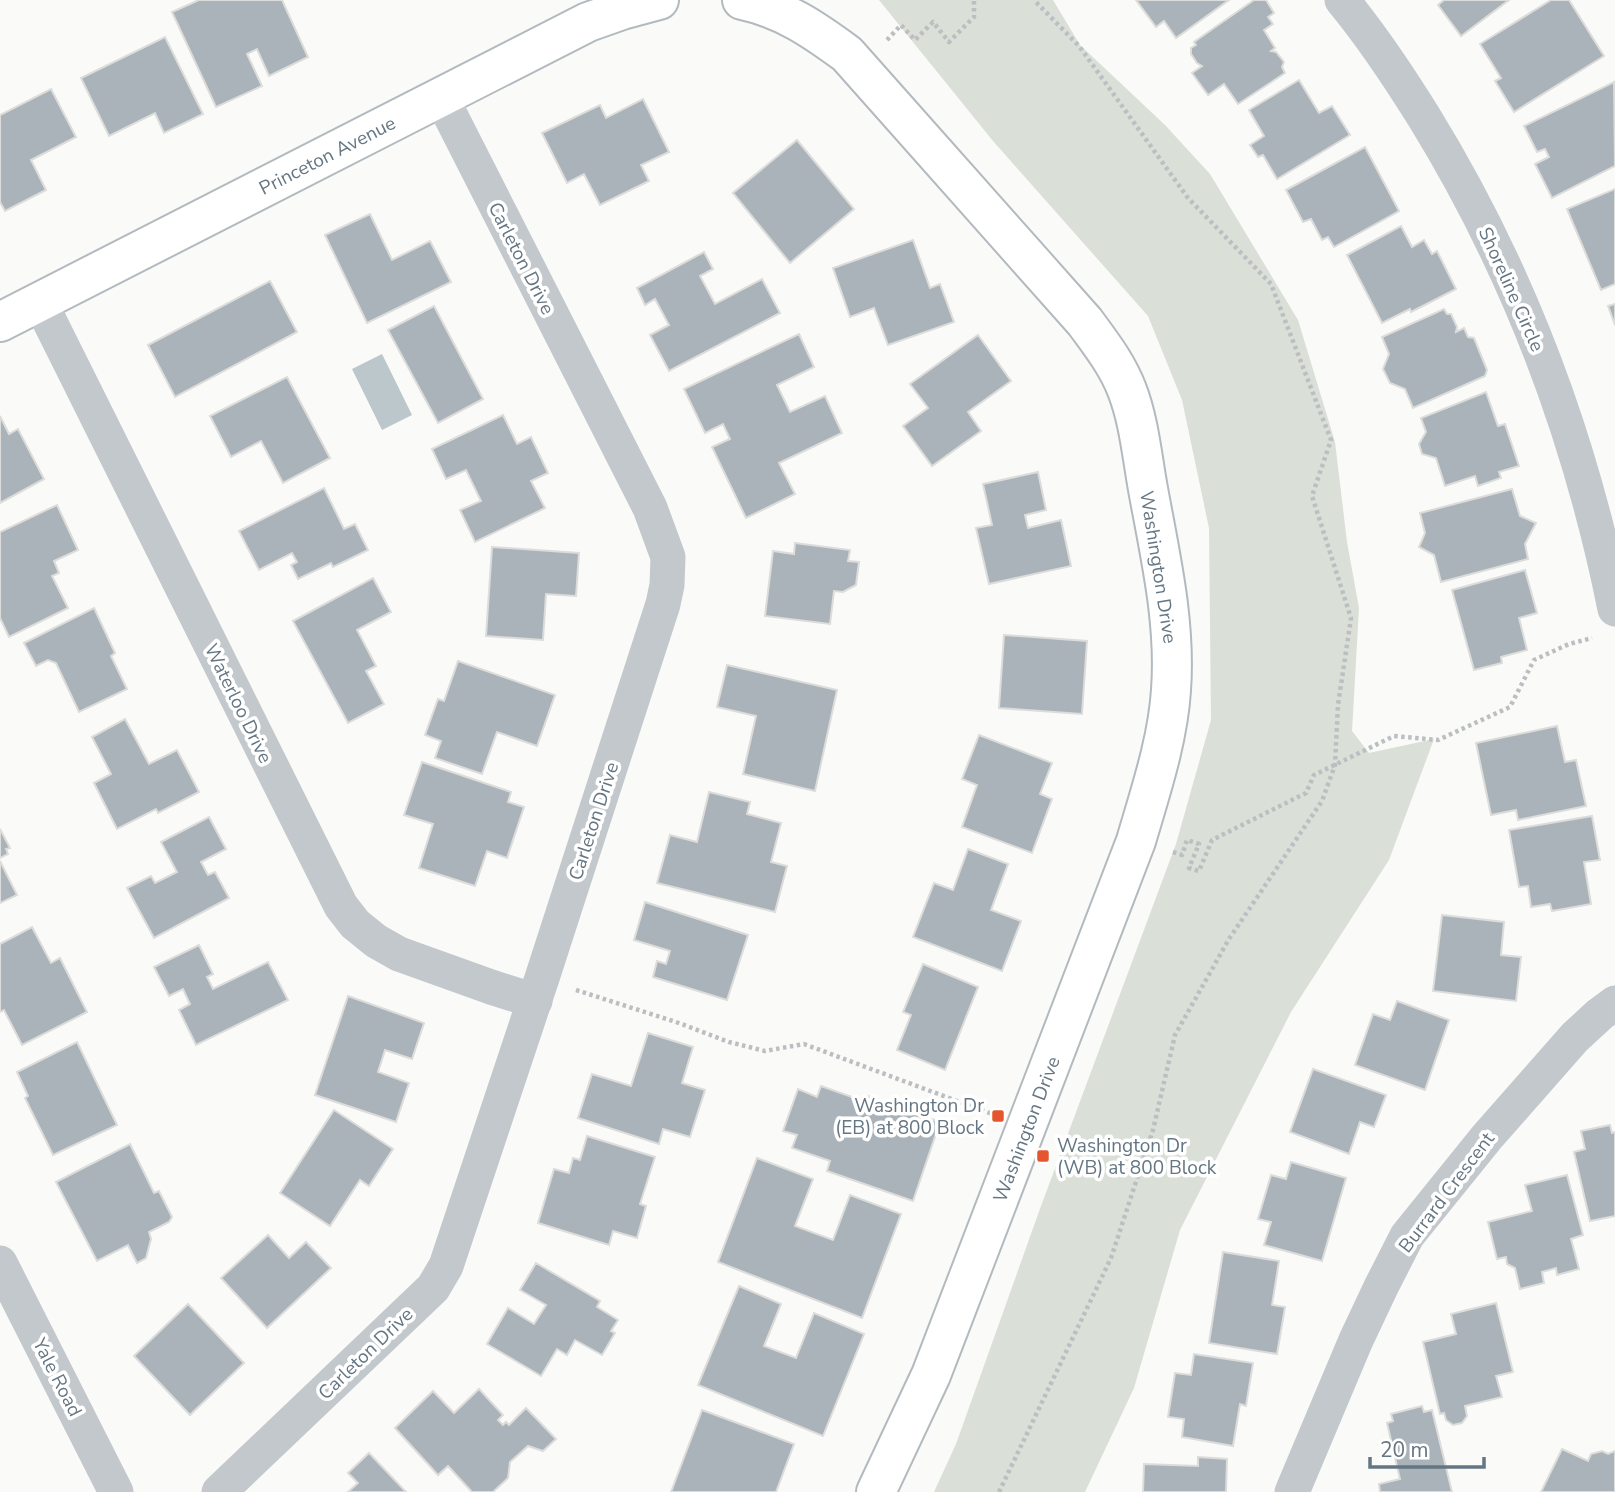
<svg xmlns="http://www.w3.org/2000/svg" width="1615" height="1492" font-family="'Nunito Sans',sans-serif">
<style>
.green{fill:#dadfd7}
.water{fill:#bbc7cb}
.building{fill:#aab3b9;stroke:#dcdcda;stroke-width:2}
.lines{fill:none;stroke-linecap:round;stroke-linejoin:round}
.secondary-casing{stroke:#b3babf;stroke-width:42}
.path{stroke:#bbbfc2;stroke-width:4.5;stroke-dasharray:3.5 3.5;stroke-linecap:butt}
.street{stroke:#c3c8cc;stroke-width:35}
.secondary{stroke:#fff;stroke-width:38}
.poi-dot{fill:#e4572e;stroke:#fff;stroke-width:2.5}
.labels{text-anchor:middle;stroke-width:7;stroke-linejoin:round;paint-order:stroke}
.street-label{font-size:19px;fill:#657683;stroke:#fff}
.poi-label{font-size:19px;fill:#657683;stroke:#fff;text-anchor:end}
</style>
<rect width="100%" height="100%" fill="#fafaf8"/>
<polygon class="green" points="879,0 1053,0 1080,45 1165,125 1210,174 1298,320 1335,442 1347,542 1359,608 1352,731 1369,753 1434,739 1389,860 1291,1012 1180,1230 1134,1388 1085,1492 934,1492 956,1444 1041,1206 1176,844 1211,720 1209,528 1182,400 1148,316 993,141"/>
<polygon class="water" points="382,354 412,415 382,430 352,369"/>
<g class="building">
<polygon points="199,0 282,0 308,57 269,76 257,49 247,54 262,86 216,107 172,12"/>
<polygon points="1136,0 1229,0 1176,38 1164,21 1156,27"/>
<polygon points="1254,0 1266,0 1274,13 1268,17 1273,24 1264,30 1275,48 1271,51 1276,52 1284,62 1282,67 1285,73 1238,104 1224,84 1208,95 1192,73 1202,66 1197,63 1191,54 1191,48 1196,45 1194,42"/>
<polygon points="1444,0 1509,0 1461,36 1438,5"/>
<polygon points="1551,0 1569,0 1604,56 1514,112 1495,81 1501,78 1480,44"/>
<polygon points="165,37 203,114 164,133 155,113 109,136 81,78"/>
<polygon points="1299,80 1319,113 1332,106 1350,135 1277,179 1263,155 1258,157 1250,145 1264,136 1249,110"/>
<polygon points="1614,82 1615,166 1552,198 1535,164 1549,157 1545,149 1537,152 1524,126"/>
<polygon points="51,89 76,137 31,160 46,190 5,211 0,202 0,115"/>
<polygon points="643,99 669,152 641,165 649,181 600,205 584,174 567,183 542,133 600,105 606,118"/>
<polygon points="797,140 854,209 790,263 733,193"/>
<polygon points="1365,147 1399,211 1334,247 1328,237 1322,240 1311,219 1303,222 1286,190"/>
<polygon points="1615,189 1615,284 1601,290 1567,209"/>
<polygon points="370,214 392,260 430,241 451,282 367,323 325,235"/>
<polygon points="1401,226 1412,247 1424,240 1432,254 1437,251 1456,289 1411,312 1410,309 1382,323 1347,255"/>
<polygon points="913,240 930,288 940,284 954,322 888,345 874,308 850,317 833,268"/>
<polygon points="704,252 713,269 700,276 715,304 762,279 780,313 669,371 650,335 669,325 655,299 645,305 637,288"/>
<polygon points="270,281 297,332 175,397 148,345"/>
<polygon points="1615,304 1615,325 1608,306"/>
<polygon points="434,306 483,399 438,423 388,330"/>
<polygon points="1444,309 1447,314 1451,314 1457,327 1456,332 1464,328 1468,337 1474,338 1487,370 1485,376 1413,408 1405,389 1390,383 1383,369 1389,354 1382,337"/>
<polygon points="799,334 814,367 777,385 790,412 825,396 842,433 779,463 795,494 746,518 712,447 730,439 723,424 705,433 684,389"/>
<polygon points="978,335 1011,381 968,412 981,431 932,466 903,426 928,408 910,384"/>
<polygon points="287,377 330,458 283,483 261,441 231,457 210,416"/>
<polygon points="1486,392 1498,426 1505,424 1519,466 1499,472 1501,478 1478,486 1475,476 1445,486 1436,458 1422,454 1419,444 1426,432 1421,418"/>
<polygon points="503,415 517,444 531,437 548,473 531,481 545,508 475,542 460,510 481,501 466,470 446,479 432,449"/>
<polygon points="0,416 9,434 18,429 44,479 0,503"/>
<polygon points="1038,472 1046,510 1025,515 1028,528 1061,520 1071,566 989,584 976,528 992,525 983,484"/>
<polygon points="324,488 344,529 355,524 368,550 333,567 331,563 298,579 291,565 297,562 292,553 259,570 239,531"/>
<polygon points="1512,489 1520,516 1536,523 1525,544 1528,559 1441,582 1434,555 1419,547 1425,533 1420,513"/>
<polygon points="57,505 78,550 54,561 59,573 52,576 68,608 9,637 0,618 0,532"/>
<polygon points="795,543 850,550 848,561 859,562 856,585 843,592 834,591 830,624 765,616 773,551 794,554"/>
<polygon points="492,547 579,553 576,596 546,594 543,640 486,636"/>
<polygon points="1525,570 1537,613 1519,618 1527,650 1501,657 1502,663 1474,670 1452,590"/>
<polygon points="373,578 391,612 357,630 376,666 366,671 384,704 348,723 293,621"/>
<polygon points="94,608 115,653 111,656 127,689 79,712 56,663 48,660 36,666 24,643"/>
<polygon points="1004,635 1087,641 1082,714 999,708"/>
<polygon points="458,661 555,695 537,746 497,732 482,774 435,758 441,741 425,735 438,699 444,701"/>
<polygon points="727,665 837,690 815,791 743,774 756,716 717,707"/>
<polygon points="125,719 149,764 177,750 199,792 158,813 156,809 117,829 94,783 111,774 92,737"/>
<polygon points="1557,726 1565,762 1576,760 1586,806 1518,820 1516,810 1491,815 1476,743"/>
<polygon points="979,735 1052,763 1040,794 1052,799 1032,853 962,827 977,785 962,779"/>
<polygon points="422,762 511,792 508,802 524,807 507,858 487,851 475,886 419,868 433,824 404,815"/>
<polygon points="709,792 750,802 747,814 781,823 771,862 787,866 775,912 657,883 670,835 697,842"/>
<polygon points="1592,816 1600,860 1584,862 1591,904 1552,911 1550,904 1531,907 1528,886 1519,887 1509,830"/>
<polygon points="209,817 226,849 201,862 208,875 215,872 229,898 154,938 127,888 151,876 155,883 177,872 161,842"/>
<polygon points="0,829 10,848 6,849 8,854 0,858"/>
<polygon points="968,849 1008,864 991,910 1021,921 1002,971 913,937 934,883 953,890"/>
<polygon points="0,861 17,895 0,903"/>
<polygon points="645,902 748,935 727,1000 653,977 657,961 666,964 670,951 634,940"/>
<polygon points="1442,915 1504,922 1501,955 1521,957 1516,1001 1433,991"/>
<polygon points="32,927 51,963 60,958 87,1012 22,1045 4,1010 0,1012 0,944"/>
<polygon points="199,945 213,974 207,977 213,989 268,962 288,1000 196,1045 179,1010 190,1004 183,989 169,996 154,967"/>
<polygon points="923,964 978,987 945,1070 897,1050 911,1015 903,1012"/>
<polygon points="348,996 424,1023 412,1059 385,1050 378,1072 409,1083 396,1122 315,1095"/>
<polygon points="1397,1001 1449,1020 1425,1090 1355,1065 1373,1014 1390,1020"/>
<polygon points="648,1033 693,1047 682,1083 705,1090 690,1137 663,1129 659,1144 578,1118 592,1074 631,1086"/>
<polygon points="77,1042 117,1125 53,1155 25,1098 28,1096 17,1072"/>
<polygon points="1313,1069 1386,1095 1374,1127 1360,1122 1349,1154 1290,1132"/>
<polygon points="821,1086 866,1102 868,1096 940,1122 913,1201 827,1171 830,1161 792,1148 797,1135 783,1131 798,1089 817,1097"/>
<polygon points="334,1110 393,1149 369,1186 360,1180 330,1226 280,1193"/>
<polygon points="1610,1125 1612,1133 1615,1132 1615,1216 1590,1221 1574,1152 1585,1149 1581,1131"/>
<polygon points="587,1136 655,1157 640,1204 646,1206 637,1238 613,1231 609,1245 538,1223 554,1169 569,1173 573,1158 580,1160"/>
<polygon points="130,1144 154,1193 159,1191 172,1217 169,1222 149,1232 151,1239 146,1258 137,1263 128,1245 97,1261 56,1182"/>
<polygon points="757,1158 813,1179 795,1226 833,1240 850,1195 901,1214 862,1318 718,1262"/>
<polygon points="1291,1162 1346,1178 1322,1261 1264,1245 1271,1222 1258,1219 1271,1175 1286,1179"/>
<polygon points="1567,1175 1583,1235 1571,1239 1579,1269 1557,1275 1556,1268 1542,1272 1544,1283 1520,1289 1515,1268 1507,1264 1506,1257 1497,1259 1488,1222 1532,1211 1525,1185"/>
<polygon points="268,1235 289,1258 306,1242 331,1268 267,1328 221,1278"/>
<polygon points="1223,1252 1279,1261 1272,1305 1285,1307 1277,1354 1209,1343"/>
<polygon points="536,1263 600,1301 597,1307 618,1320 611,1331 615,1333 602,1355 575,1340 567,1355 557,1349 541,1376 487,1344 508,1308 534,1324 546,1305 520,1290"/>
<polygon points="739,1286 781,1304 764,1346 796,1358 814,1313 864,1334 823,1436 698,1385"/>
<polygon points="1496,1303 1513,1372 1496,1376 1502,1397 1465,1406 1467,1416 1462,1423 1453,1425 1446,1420 1444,1413 1440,1414 1423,1342 1456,1334 1451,1314"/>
<polygon points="188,1304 244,1363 190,1415 134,1356"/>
<polygon points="1194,1354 1253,1363 1246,1406 1240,1404 1233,1446 1182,1437 1184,1419 1168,1417 1175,1373 1191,1375"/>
<polygon points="479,1389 503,1415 498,1420 503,1425 506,1422 509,1425 526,1408 556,1439 543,1451 528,1446 510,1462 508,1478 493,1492 472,1492 448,1466 438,1475 395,1428 433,1391 454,1413"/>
<polygon points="1422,1406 1424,1412 1432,1410 1452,1492 1380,1492 1379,1484 1400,1479 1387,1423 1393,1421 1391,1414"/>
<polygon points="702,1410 794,1444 776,1492 671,1492"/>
<polygon points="1562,1449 1588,1461 1591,1454 1602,1451 1608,1454 1615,1451 1615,1492 1541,1492"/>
<polygon points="369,1453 406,1492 348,1492 358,1483 348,1473"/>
<polygon points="1198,1457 1227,1459 1226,1492 1143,1492 1144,1464 1198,1466"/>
</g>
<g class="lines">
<g class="secondary-casing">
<g id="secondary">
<path d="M742,0c42,9 71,29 105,54l238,268c16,22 32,42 42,68 12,31 15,66 21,99 12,66 28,133 23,201 -3,50 -21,103 -35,151l-205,534 -55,117"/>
<polyline points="0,322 588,22 622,10 659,0"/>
</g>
</g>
<g class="path">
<polyline points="887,40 901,25 915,40 933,22 949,42 974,17 974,0"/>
<polyline points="1173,852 1182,855 1187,840 1199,844 1189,868 1199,871 1212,840 1306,793 1314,775 1394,736 1438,740 1510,707 1534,660 1569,644 1592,638"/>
<polyline points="576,990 676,1022 729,1042 765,1051 804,1044 992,1114"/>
<polyline points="999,1492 1111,1258 1153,1130 1175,1035 1229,939 1322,801 1335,765 1338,705 1351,618 1312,496 1331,440 1271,284 1188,198 1079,46 1034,0"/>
</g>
<g class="street">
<path d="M1342,0c30,36 57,77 82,117 93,151 156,318 191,492"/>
<polyline points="40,302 341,906 355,924 376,941 399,954 491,987 535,1001"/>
<polyline points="0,1263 116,1492"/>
<polyline points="219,1492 433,1288 446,1266 542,978 663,604 667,585 668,557 650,508 441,97"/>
<polyline points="1292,1492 1356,1340 1381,1287 1407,1236 1487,1137 1575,1037 1600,1014 1615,1003"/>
</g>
<use href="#secondary" class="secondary"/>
</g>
<g class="poi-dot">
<rect x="991" y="1109" width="14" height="14" rx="3.5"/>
<rect x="1036" y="1149" width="14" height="14" rx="3.5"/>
</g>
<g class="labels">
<g class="street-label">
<text transform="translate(327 155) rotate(-27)" y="7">Princeton Avenue</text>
<text transform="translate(522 258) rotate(63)" y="7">Carleton Drive</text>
<text transform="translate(1512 289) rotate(66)" y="7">Shoreline Circle</text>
<text transform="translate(1159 567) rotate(81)" y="7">Washington Drive</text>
<text transform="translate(239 703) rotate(64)" y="7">Waterloo Drive</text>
<text transform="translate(593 821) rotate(-72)" y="7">Carleton Drive</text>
<text transform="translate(1026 1129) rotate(-69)" y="7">Washington Drive</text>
<text transform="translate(1446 1192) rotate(-53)" y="7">Burrard Crescent</text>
<text transform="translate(365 1353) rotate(-44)" y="7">Carleton Drive</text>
<text transform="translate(58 1377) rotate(63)" y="7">Yale Road</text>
</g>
<g class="poi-label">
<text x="984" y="1112">Washington Dr<tspan x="984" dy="22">(EB) at 800 Block</tspan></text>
<text x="1057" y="1152" text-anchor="start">Washington Dr<tspan x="1057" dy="22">(WB) at 800 Block</tspan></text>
</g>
</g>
<path d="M1370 1457v10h114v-10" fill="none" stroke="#657683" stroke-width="3.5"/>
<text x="1380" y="1457" font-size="21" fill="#657683" stroke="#ffffff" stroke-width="5" paint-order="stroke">20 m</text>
</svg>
